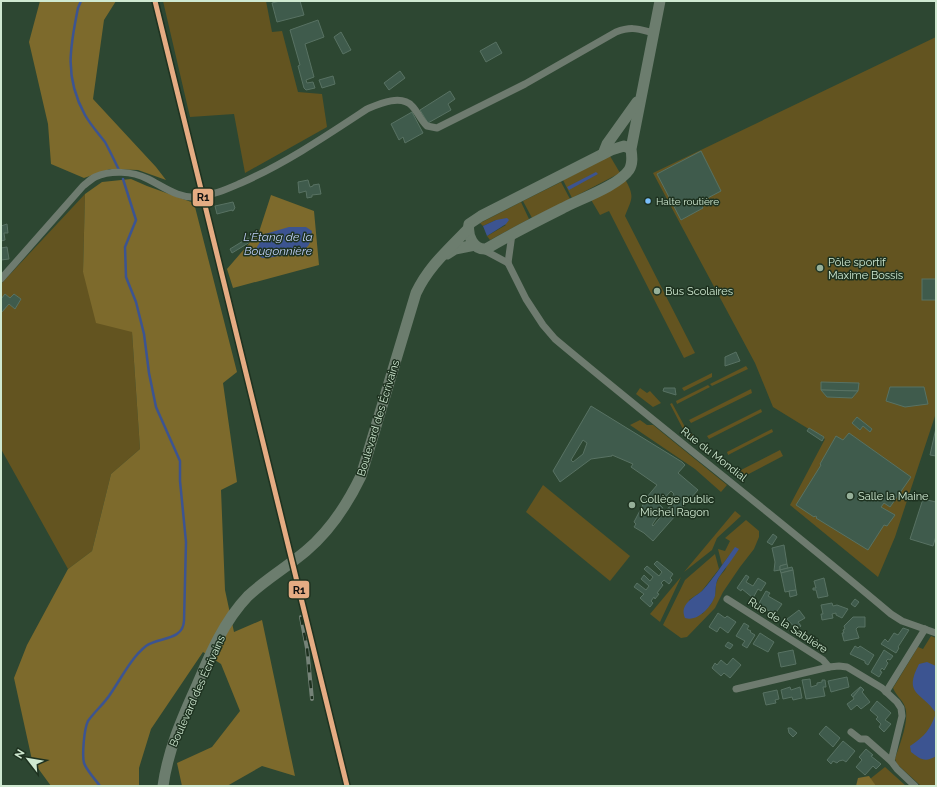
<svg xmlns="http://www.w3.org/2000/svg" width="937" height="787" font-family="Raleway,sans-serif">
<style>
.green{fill:#635420}
.forest{fill:#7d6a2c}
.water{fill:#3c5491}
.lines{fill:none;stroke-linecap:round;stroke-linejoin:round}
.stream{stroke:#3c5491;stroke-width:2.5}
.building{fill:#3f5b4c;stroke:#587263;fill-rule:evenodd}
.street{stroke:#6e7b6f;stroke-width:7}
.secondary{stroke:#6c7d6e;stroke-width:11}
.rail-casing{stroke:#758378;stroke-width:4}
.rail{stroke:#1e3220;stroke-width:2.5;stroke-dasharray:8;stroke-linecap:butt}
.rail-1-casing{stroke:#1e3220;stroke-width:8}
.rail-1{stroke:#e5ac83;stroke-width:5}
.bus-dot{fill:#7abffc;stroke:#1e3220;stroke-width:1.5}
.poi-dot{fill:#96b099;stroke:#1e3220;stroke-width:1.5}
.labels{text-anchor:middle;stroke-width:3;stroke-linejoin:round;paint-order:stroke}
.bus-label{font-size:10px;fill:#cfe9d1;stroke:#1e3220;text-anchor:start}
.poi-label{font-size:11px;fill:#cfe9d1;stroke:#1e3220;text-anchor:start}
.street-label{font-size:11px;fill:#cfe9d1;stroke:#1e3220}
.water-label{font-size:12px;font-style:italic;fill:#becef5;stroke:#1e3220}
.line-badge{stroke:#1e3220;stroke-width:1.5}
.pale-badge-label{font-size:11px;text-anchor:middle;font-weight:bold;fill:#111}
</style>
<rect width="100%" height="100%" fill="#2d4732"/>
<g class="green">
<polygon points="163,1 266,1 272,32 282,31 298,92 322,94 327,127 245,173 234,114 190,117"/>
<polygon points="936,37 936,413 895,537 878,577 790,505 825,439 773,407 755,363 653,173"/>
<polygon points="610,156 620,173 572,198 563,180"/>
<path d="M625,179c10,18 7,19 0,37l70,137 -11,5 -75,-147 -9,4 -10,-17z"/>
<polygon points="561,182 570,199 532,218 523,201"/>
<polygon points="85,194 83,272 132,332 140,449 111,474 92,551 68,569 1,449 1,284"/>
<polygon points="521,202 529,219 490,240 487,236 506,225 496,220 483,226 480,223"/>
<polygon points="746,366 748,369 712,386 710,384"/>
<polygon points="712,373 712,377 684,391 682,388"/>
<polygon points="708,385 710,387 677,404 676,401"/>
<polygon points="640,388 647,393 650,391 661,403 653,407 636,394"/>
<polygon points="751,389 752,393 691,423 689,420"/>
<polygon points="672,403 686,429 695,436 693,439 684,431 670,404"/>
<polygon points="761,409 762,412 709,439 707,436"/>
<polygon points="640,420 647,425 653,425 727,485 721,492 695,469 630,425"/>
<polygon points="772,429 773,432 728,455 727,452"/>
<polygon points="780,450 783,456 741,478 733,471 735,468 739,471"/>
<polygon points="543,485 630,556 610,581 526,512"/>
<polygon points="735,511 741,516 717,538 712,550 684,572"/>
<polygon points="746,520 759,531 759,537 754,549 740,567 723,592 715,608 687,637 681,638 663,625 685,580 715,554 719,569 701,592 689,600 702,614 711,604 715,595 716,584 719,577 725,570 735,548 722,565 718,549 725,551 730,541 725,538"/>
<polygon points="681,577 660,622 650,614"/>
<path d="M931,636l5,2v148h-15l-24,-22 -2,-5c4,-13 15,-39 10,-52 -2,-7 -9,-11 -12,-19l25,-41 5,2z"/>
<polygon points="885,767 906,786 858,786 865,783"/>
</g>
<g class="forest">
<polygon points="40,1 116,1 104,20 93,99 156,167 166,180 138,170 110,169 84,178 51,164 48,124 29,42"/>
<polygon points="131,179 147,186 194,203 237,372 223,383 237,482 221,490 225,590 234,632 262,620 295,776 262,766 227,786 182,786 177,763 212,747 240,711 221,664 203,652 151,729 139,768 139,786 51,786 32,760 14,678 27,645 68,569 92,551 111,474 140,449 132,332 96,323 83,272 85,194 102,182"/>
<polygon points="271,195 314,211 319,265 233,288 227,269 259,232"/>
<polygon points="869,776 876,786 856,786 858,778"/>
</g>
<g class="water">
<polygon points="596,172 598,174 569,190 567,187"/>
<polygon points="507,218 509,220 506,224 487,236 483,226 496,220"/>
<path d="M289,227h17l6,4c-1,5 -1,11 -4,15 -5,7 -37,12 -46,12l-6,-5 1,-6 8,-13z"/>
<path d="M735,547l4,2c-6,10 -14,19 -20,28 -4,6 -3,12 -4,19 -4,11 -17,26 -30,22 -2,-5 -2,-8 0,-12 4,-7 11,-10 17,-15 12,-13 22,-29 33,-44z"/>
<path d="M927,662l9,4v90c-11,7 -16,3 -25,-4l-1,-6c15,-10 20,-16 26,-33 -15,-22 -33,-18 -17,-49z"/>
</g>
<g class="lines">
<g class="stream">
<path d="M81,1l-3,7c-8,39 -14,69 7,107 5,9 13,18 20,27 5,9 9,18 14,28"/>
<path d="M100,786c-5,-7 -13,-15 -16,-23 -2,-8 0,-34 4,-42 7,-10 17,-18 23,-28 11,-16 20,-35 35,-47 12,-9 37,-5 38,-25l2,-79 -6,-61v-20l-24,-54 -7,-34 -5,-39 -8,-32 -10,-25 -1,-30 11,-27 -13,-41"/>
</g>
</g>
<g class="building">
<polygon points="280,1 300,1 304,15 277,22 272,3"/>
<polygon points="318,20 324,37 305,44 314,77 306,80 307,83 313,82 315,88 306,90 304,88 298,66 300,65 290,30"/>
<polygon points="341,32 351,50 343,54 334,37"/>
<polygon points="496,42 502,53 486,62 480,51"/>
<polygon points="400,71 405,78 389,90 384,83"/>
<polygon points="333,76 335,84 322,88 319,80"/>
<polygon points="450,91 455,99 448,104 451,110 428,123 420,110"/>
<polygon points="412,112 423,133 405,143 403,137 399,140 391,124"/>
<polygon points="701,151 721,191 700,202 703,208 681,220 657,174"/>
<polygon points="308,180 310,187 313,186 313,185 319,184 321,194 312,195 312,197 307,198 306,191 299,193 298,182"/>
<polygon points="233,202 235,208 234,209 234,210 232,211 232,210 217,214 215,206"/>
<polygon points="7,224 8,233 4,233 5,240 1,241 1,226"/>
<polygon points="248,238 250,242 232,253 230,249"/>
<polygon points="7,247 9,259 1,260 1,248"/>
<rect x="922" y="279" width="14" height="21"/>
<polygon points="5,294 10,298 14,294 21,299 15,309 9,304 1,313 1,299"/>
<polygon points="736,352 740,361 725,366 725,357"/>
<polygon points="821,382 859,383 858,391 821,390"/>
<polygon points="890,387 924,387 928,404 905,407 886,401"/>
<polygon points="664,388 675,388 676,395 663,391"/>
<polygon points="821,390 858,391 852,398 827,397"/>
<path d="M591,406l91,56 3,3 -7,8 20,17 -45,51 -9,-8 -10,-6 2,-3 -2,-2 13,-25 10,-12 -26,-18 2,-3 -21,-9v1l-21,3 -31,23 -7,-11zM583,440l4,3 -4,11 -10,8 -2,-2zM671,491l3,3 -4,5v7l-17,20 -1,-1 11,-17 -4,-4z"/>
<polygon points="857,417 872,429 870,432 863,426 860,430 852,423"/>
<polygon points="809,428 824,437 822,441 807,431"/>
<polygon points="936,428 936,456 930,455"/>
<polygon points="849,433 911,477 890,507 884,503 881,507 895,515 887,526 884,525 868,550 816,518 817,517 815,516 814,517 796,505 821,465 820,464 836,436 843,440"/>
<polygon points="923,499 936,502 936,536 933,546 910,539"/>
<polygon points="773,534 777,537 772,545 767,542"/>
<polygon points="784,545 787,564 780,566 780,570 774,571 775,562 772,548"/>
<polygon points="657,561 673,574 670,578 672,580 669,584 664,580 661,583 663,585 657,593 659,594 655,599 654,597 651,601 653,603 650,607 640,598 644,594 634,587 637,583 646,590 649,586 641,579 644,575 650,581 653,577 644,569 647,566 659,576 662,572 654,564"/>
<polygon points="787,564 788,568 780,570 780,566"/>
<polygon points="792,567 793,570 781,573 780,570"/>
<polygon points="793,570 796,590 785,592 781,573"/>
<polygon points="746,575 749,577 746,582 753,586 758,578 766,583 761,591 758,589 753,598 742,589 741,591 737,588"/>
<polygon points="824,578 828,596 818,598 816,590 813,590 813,588 816,588 814,581"/>
<polygon points="796,590 797,595 790,597 789,591"/>
<polygon points="766,591 770,593 768,596 782,604 775,614 758,605"/>
<polygon points="855,599 859,602 855,607 851,604"/>
<polygon points="832,603 833,606 837,605 848,609 842,618 836,615 836,613 832,614 833,618 822,620 821,614 823,614 821,605"/>
<polygon points="799,610 805,618 798,622 801,626 797,630 787,619"/>
<polygon points="718,613 725,618 727,616 736,622 728,633 720,627 717,632 709,627"/>
<polygon points="853,617 865,617 865,627 858,627 856,629 859,638 844,641 842,633 844,633 843,630 845,629 844,626"/>
<polygon points="744,623 749,626 747,629 751,631 750,632 755,635 747,648 742,645 745,641 736,636"/>
<polygon points="903,628 909,630 898,647 899,648 896,653 881,644 885,639 888,642 894,633 898,635"/>
<polygon points="760,633 774,642 768,652 753,644"/>
<polygon points="728,642 733,645 730,649 725,646"/>
<polygon points="855,646 858,648 860,646 874,655 868,665 865,663 865,661 850,654"/>
<polygon points="793,650 796,664 781,667 778,653"/>
<polygon points="884,650 893,656 890,660 888,659 886,661 888,663 884,670 882,668 880,671 882,672 879,677 871,672"/>
<polygon points="733,658 741,665 730,678 724,673 721,676 712,668 715,663 717,665 721,660 727,665"/>
<polygon points="847,677 849,687 831,692 828,681"/>
<polygon points="810,679 811,687 817,685 817,683 822,682 822,680 825,680 826,687 823,687 825,696 806,699 802,680"/>
<polygon points="790,687 791,690 800,687 802,698 793,700 792,697 783,699 781,690"/>
<polygon points="860,687 861,687 853,697 851,695"/>
<polygon points="861,687 864,690 862,692 870,702 861,709 857,705 851,710 847,704 854,699 853,697"/>
<polygon points="777,690 779,699 775,700 776,703 766,705 763,693"/>
<polygon points="877,701 891,713 885,720 891,724 884,732 879,727 881,724 876,719 878,717 870,710"/>
<polygon points="826,726 840,738 833,747 819,734"/>
<polygon points="788,728 791,728 797,733 793,737 789,733"/>
<polygon points="843,741 855,751 846,762 843,760 839,761 837,763 833,761 831,764 827,760"/>
<polygon points="866,749 873,755 871,756 881,764 876,769 873,766 865,775 856,767 862,760 859,757"/>
</g>
<g class="lines">
<g class="street">
<path d="M512,234l-4,29 18,36 17,26 12,14c111,93 225,181 336,275l11,7 34,12"/>
<polyline points="482,249 508,263"/>
<path d="M1,279l82,-93c4,-3 8,-7 12,-9 16,-7 37,-6 53,2 16,8 31,20 50,18 16,-2 29,-8 43,-14 45,-20 85,-47 126,-74 12,-5 34,-15 45,-3 6,6 9,15 15,20l10,2 88,-44 91,-52c16,-6 22,-3 38,1"/>
<polyline points="727,599 823,660 829,667"/>
<polyline points="736,689 829,667 839,666 847,667 882,688 897,702 901,708 902,716 891,761 897,769 915,786"/>
<polyline points="886,692 925,629"/>
<polyline points="851,732 860,739 866,739 891,761"/>
</g>
<g class="secondary">
<path d="M631,149l-7,-3 -13,4 -130,66 -12,8c-2,11 4,26 17,25 25,-15 51,-28 77,-41 17,-9 55,-22 66,-38 4,-6 3,-14 2,-21l29,-148"/>
<polyline points="603,154 607,144 637,102"/>
<polyline points="447,254 455,249 475,245"/>
<path d="M163,786c5,-36 19,-68 34,-101 13,-31 27,-64 51,-89 18,-17 39,-29 58,-45 25,-21 41,-46 55,-75l55,-183c13,-27 31,-42 52,-64"/>
</g>
<g class="rail-casing">
<polyline id="rail" points="301,617 307,648 312,699"/>
</g>
<use href="#rail" class="rail"/>
<g class="rail-1-casing">
<polyline id="rail-1" points="155,1 347,786"/>
</g>
<use href="#rail-1" class="rail-1"/>
</g>
<circle class="bus-dot" cx="648" cy="201" r="3.5"/>
<g class="poi-dot">
<circle cx="820" cy="268" r="4"/>
<circle cx="657" cy="291" r="4"/>
<circle cx="850" cy="496" r="4"/>
<circle cx="632" cy="505" r="4"/>
</g>
<g class="labels">
<g class="bus-label">
<text x="656" y="205">Halte routière</text>
</g>
<g class="poi-label">
<text x="828" y="266">Pôle sportif<tspan x="828" dy="13">Maxime Bossis</tspan></text>
<text x="665" y="295">Bus Scolaires</text>
<text x="858" y="500">Salle la Maine</text>
<text x="640" y="503">Collège public<tspan x="640" dy="13">Michel Ragon</tspan></text>
</g>
<g class="street-label">
<text transform="translate(378 418) rotate(-73)" y="4">Boulevard des Écrivains</text>
<text transform="translate(714 454) rotate(38)" y="4">Rue du Mondial</text>
<text transform="translate(788 625) rotate(33)" y="4">Rue de la Sablière</text>
<text transform="translate(197 691) rotate(-66)" y="4">Boulevard des Écrivains</text>
</g>
<g class="water-label">
<text x="278" y="241">L'Étang de la<tspan x="278" dy="14">Bougonnière</tspan></text>
</g>
</g>
<g class="line-badge">
<rect x="192" y="188" width="22" height="19" rx="4" fill="#e5ac83"/>
<rect x="288" y="580" width="22" height="19" rx="4" fill="#e5ac83"/>
</g>
<g class="pale-badge-label">
<text x="203" y="201">R1</text>
<text x="299" y="594">R1</text>
</g>
<rect width="937" height="787" fill="none" stroke="#cfe9d1" stroke-width="4"/>
<g transform="translate(28 759) rotate(301)" stroke="#1e3220" stroke-width="3" paint-order="stroke">
<path d="M0-3L7 15L0 10L-7 15Z" fill="#cfe9d1"/>
<text y="-6" font-size="11" font-weight="bold" text-anchor="middle" fill="#cfe9d1">N</text>
</g>
</svg>
